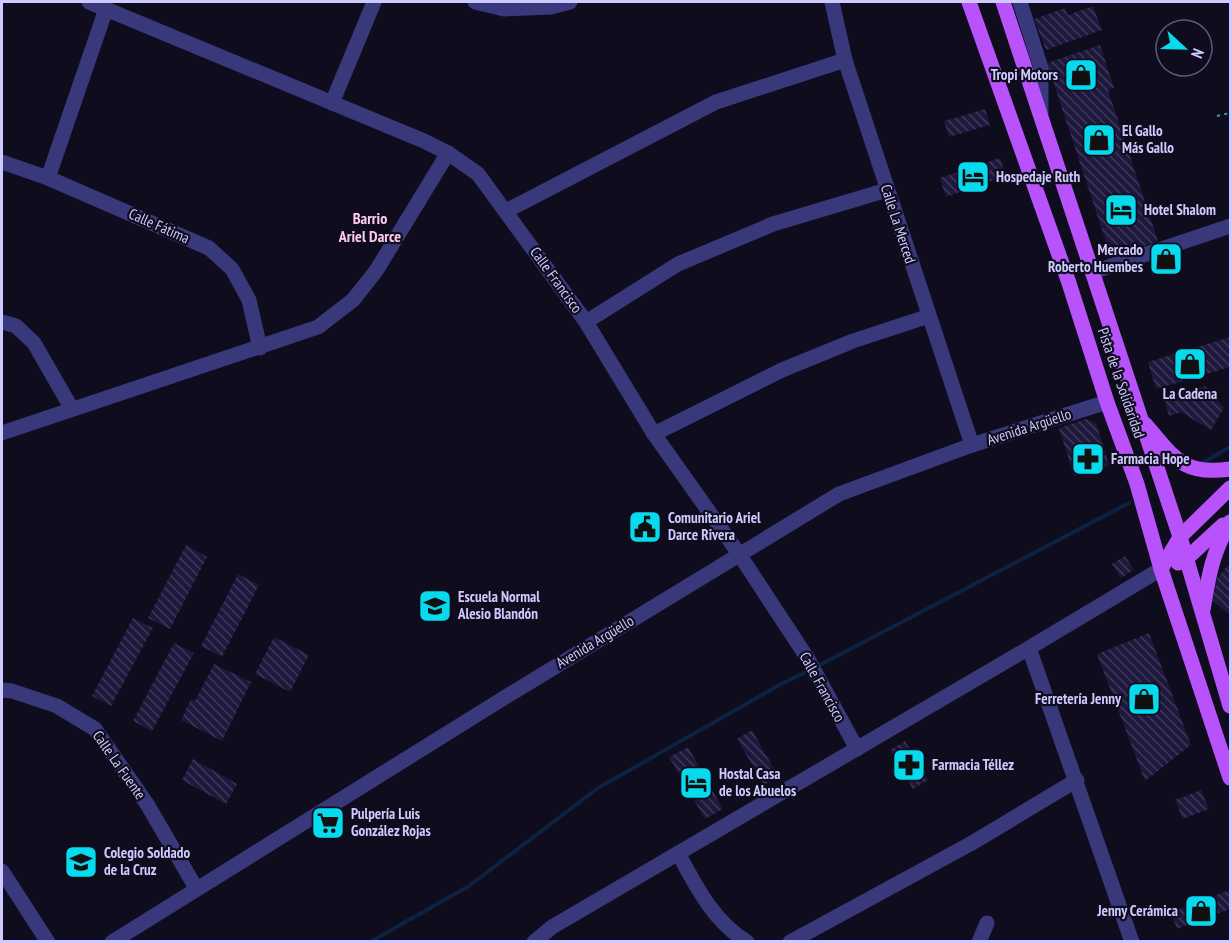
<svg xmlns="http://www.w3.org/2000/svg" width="1232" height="943" font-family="'PT Sans Narrow',sans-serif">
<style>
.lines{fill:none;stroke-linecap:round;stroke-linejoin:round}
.stream{stroke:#0d2140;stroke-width:4}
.building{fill:url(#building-back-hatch)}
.path{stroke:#30aba1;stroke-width:2;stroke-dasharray:3 4.5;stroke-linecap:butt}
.minor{stroke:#39387b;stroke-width:15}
.major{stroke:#b853fb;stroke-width:15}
.labels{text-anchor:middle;stroke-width:4.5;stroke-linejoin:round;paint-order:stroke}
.poi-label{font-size:15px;font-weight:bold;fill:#cec9fe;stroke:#0e0c1d;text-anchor:start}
.street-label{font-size:15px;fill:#cec9fe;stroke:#0e0c1d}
.neighbourhood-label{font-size:16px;font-weight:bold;fill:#fecbec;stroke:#0e0c1d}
</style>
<defs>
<pattern id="building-back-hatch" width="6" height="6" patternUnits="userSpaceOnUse" patternTransform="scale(1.5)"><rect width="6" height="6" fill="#1f183d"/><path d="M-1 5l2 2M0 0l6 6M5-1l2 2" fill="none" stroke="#3e385a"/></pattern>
</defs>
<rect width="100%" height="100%" fill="#0e0c1d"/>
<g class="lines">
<g class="stream">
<polyline points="1204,462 1230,447"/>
<polyline points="816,667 1129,503"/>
<polyline points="370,942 469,886 598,788 783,683 810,670"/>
</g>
</g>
<g class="building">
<polygon points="1093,6 1102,30 1046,50 1034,19 1065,8 1068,15"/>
<polygon points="1100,45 1114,88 1108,90 1158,241 1111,257 1047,63"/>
<polygon points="985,109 990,125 949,137 944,121"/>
<polygon points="1000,158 1006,176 946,197 940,178"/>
<polygon points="1230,337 1230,367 1156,389 1148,362"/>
<polygon points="1205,386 1224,408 1211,430 1181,412 1169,416 1164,398"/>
<polygon points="1086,419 1096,423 1109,465 1074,476 1059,428"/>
<polygon points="186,545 207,557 170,629 148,618"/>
<polygon points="1125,556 1134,570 1121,578 1112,564"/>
<polygon points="1228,565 1230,567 1230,615 1212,600 1217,579"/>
<polygon points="238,574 259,585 222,657 201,646"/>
<polygon points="133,618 153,628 111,706 92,696"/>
<polygon points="1149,633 1191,745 1145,781 1097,654"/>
<polygon points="274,637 309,655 290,692 255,674"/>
<polygon points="174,643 194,653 152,731 133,721"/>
<polygon points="214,664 251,682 222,741 181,720 191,699 195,701"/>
<polygon points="752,730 778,776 764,785 737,739"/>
<polygon points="905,741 928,780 913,789 890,750"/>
<polygon points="688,747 723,809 705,819 669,757"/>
<polygon points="193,759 237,784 226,804 182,780"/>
<polygon points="1201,790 1209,809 1183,819 1175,800"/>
<polygon points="1230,890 1230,909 1177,929 1171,912"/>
</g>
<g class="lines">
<polyline class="path" points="1217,116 1230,113"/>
<g class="minor">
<polyline points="89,2 424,141 448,153 478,174 586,322 654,434 739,554 808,659 857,749"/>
<polyline points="475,2 504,9 551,7 570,2"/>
<polyline points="832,2 845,60 972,445"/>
<polyline points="1020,2 1041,68 1041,113"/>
<polyline points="332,103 374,2"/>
<polyline points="2,162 48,178 209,248 232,269 249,300 260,348"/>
<polyline points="48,178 106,9"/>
<polyline points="506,211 716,102 845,60"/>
<polyline points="1093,272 1230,226"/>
<polyline points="2,322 16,326 34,343 72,409"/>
<polyline points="586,322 678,264 773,224 887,190"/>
<polyline points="2,433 318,327 353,300 376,271 448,153"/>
<polyline points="654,434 782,370 853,341 929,316"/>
<polyline points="1029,648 1132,942"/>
<polyline points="2,690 12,691 57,706 95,729 147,804 196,888"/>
<path d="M678,853c18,33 35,68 69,89"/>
<polyline points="2,871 48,942"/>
<polyline points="112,942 499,701 839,494 972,445 1107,402"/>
<polyline points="534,942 552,927 1029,648 1161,569"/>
<polyline points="790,942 972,843 1077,780"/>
<polyline points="979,942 987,923"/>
</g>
<g class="major">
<polyline points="969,2 1069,283 1107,402 1137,484 1161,569 1230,778"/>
<polyline points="1003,2 1180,537 1230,706"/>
<path d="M1145,424c29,33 37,52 85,45"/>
<polyline points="1178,563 1185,560 1223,525"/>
<polyline points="1161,569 1180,537 1230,488"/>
<path d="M1203,610c6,-36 9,-56 27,-88"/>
</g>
</g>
<defs>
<g id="shop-square" transform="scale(1.725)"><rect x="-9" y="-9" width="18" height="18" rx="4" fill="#06daec" stroke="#0e0c1d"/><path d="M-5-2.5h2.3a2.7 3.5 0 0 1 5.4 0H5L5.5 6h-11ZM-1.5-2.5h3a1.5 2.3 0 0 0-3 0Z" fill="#111"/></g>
<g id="hotel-square" transform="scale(1.725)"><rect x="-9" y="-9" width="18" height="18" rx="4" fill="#06daec" stroke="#0e0c1d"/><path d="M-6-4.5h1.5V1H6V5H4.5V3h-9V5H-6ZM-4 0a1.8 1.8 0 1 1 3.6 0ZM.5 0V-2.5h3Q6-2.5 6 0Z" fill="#111"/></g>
<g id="pharmacy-square" transform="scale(1.725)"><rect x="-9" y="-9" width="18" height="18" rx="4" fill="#06daec" stroke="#0e0c1d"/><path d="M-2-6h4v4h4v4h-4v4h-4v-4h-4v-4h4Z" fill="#111"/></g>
<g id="civic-square" transform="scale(1.725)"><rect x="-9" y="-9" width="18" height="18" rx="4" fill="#06daec" stroke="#0e0c1d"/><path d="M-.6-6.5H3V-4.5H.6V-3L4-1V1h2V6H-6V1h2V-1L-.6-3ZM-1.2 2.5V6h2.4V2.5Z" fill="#111"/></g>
<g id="school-square" transform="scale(1.725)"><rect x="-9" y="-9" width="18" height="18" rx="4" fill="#06daec" stroke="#0e0c1d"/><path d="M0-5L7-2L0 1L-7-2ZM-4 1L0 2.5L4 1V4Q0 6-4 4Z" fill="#111"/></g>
<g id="supermarket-square" transform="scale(1.725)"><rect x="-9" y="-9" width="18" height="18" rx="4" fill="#06daec" stroke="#0e0c1d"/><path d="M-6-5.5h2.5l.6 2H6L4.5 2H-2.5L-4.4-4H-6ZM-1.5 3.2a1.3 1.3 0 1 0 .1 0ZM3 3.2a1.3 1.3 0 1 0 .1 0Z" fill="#111"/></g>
</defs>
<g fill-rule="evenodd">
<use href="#shop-square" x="1081" y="75"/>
<use href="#shop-square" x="1099" y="140"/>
<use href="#hotel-square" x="973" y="177"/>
<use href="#hotel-square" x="1121" y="210"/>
<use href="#shop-square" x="1166" y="259"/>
<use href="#shop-square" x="1190" y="364"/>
<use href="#pharmacy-square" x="1088" y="459"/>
<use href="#civic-square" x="645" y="527"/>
<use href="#school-square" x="435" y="606"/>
<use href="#shop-square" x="1144" y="699"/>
<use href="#pharmacy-square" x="909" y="765"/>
<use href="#hotel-square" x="696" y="783"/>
<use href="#supermarket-square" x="328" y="823"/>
<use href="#school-square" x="81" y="862"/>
<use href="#shop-square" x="1201" y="911"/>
</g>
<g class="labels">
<g class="poi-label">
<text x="1058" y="80" text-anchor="end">Tropi Motors</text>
<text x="1122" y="136">El Gallo<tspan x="1122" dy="17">Más Gallo</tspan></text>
<text x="996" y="182">Hospedaje Ruth</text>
<text x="1144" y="215">Hotel Shalom</text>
<text x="1143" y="255" text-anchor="end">Mercado<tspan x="1143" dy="17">Roberto Huembes</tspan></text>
<text x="1190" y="399" text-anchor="middle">La Cadena</text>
<text x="1111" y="464">Farmacia Hope</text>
<text x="668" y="523">Comunitario Ariel<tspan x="668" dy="17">Darce Rivera</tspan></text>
<text x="458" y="602">Escuela Normal<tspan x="458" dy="17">Alesio Blandón</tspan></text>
<text x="1121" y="704" text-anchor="end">Ferretería Jenny</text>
<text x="932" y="770">Farmacia Téllez</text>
<text x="719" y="779">Hostal Casa<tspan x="719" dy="17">de los Abuelos</tspan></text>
<text x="351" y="819">Pulpería Luis<tspan x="351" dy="17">González Rojas</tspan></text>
<text x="104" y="858">Colegio Soldado<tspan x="104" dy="17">de la Cruz</tspan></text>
<text x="1178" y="916" text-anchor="end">Jenny Cerámica</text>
</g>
<g class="street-label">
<text transform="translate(898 224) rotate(72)" y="5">Calle La Merced</text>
<text transform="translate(159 226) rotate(24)" y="5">Calle Fátima</text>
<text transform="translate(556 280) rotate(54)" y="5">Calle Francisco</text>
<text transform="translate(1121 383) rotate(71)" y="5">Pista de la Solidaridad</text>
<text transform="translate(1029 427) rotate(-18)" y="5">Avenida Argüello</text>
<text transform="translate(595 642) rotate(-31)" y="5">Avenida Argüello</text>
<text transform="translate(822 687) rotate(61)" y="5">Calle Francisco</text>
<text transform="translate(119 765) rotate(55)" y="5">Calle La Fuente</text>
</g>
<g class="neighbourhood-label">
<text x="370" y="224">Barrio<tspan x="370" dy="18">Ariel Darce</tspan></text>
</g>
</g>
<rect width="1232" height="943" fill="none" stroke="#cec9fe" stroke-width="6"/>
<g transform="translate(1184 48) rotate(112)"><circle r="28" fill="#0e0c1d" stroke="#5b5877" stroke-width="1.5"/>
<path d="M0-4.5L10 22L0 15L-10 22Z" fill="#06daec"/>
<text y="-9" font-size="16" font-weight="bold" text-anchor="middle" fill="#cec9fe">N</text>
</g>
</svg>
